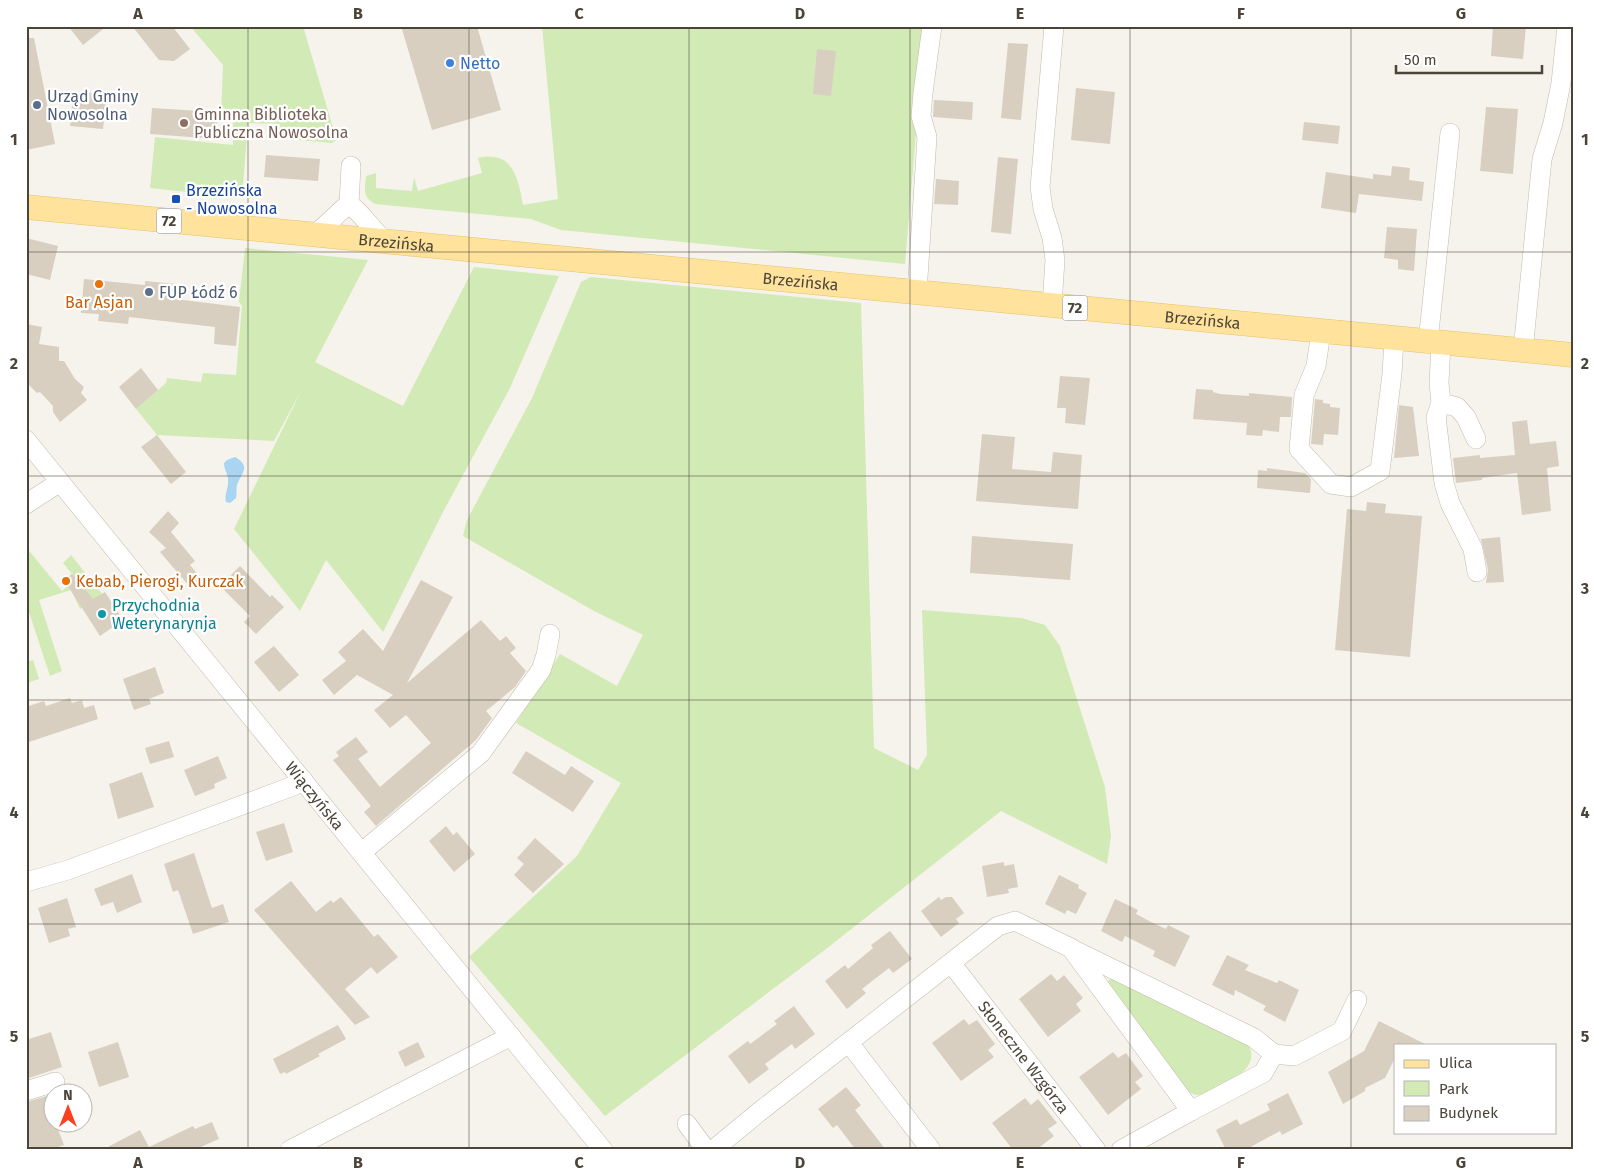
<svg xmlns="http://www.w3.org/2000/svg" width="1599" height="1176" font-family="'Fira Sans',sans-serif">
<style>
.green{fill:#d2eab5}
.water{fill:#a9d4f2}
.building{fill:#d8cfc1}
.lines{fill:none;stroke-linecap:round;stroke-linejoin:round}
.minor-casing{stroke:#c2bbae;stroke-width:20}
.major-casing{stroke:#e6c16a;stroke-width:25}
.minor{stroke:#fff;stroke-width:19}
.major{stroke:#ffe39c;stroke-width:24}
.grid{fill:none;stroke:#4b4439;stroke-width:1;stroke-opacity:0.55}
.shop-dot{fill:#3f7fe0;stroke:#fff;stroke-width:2}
.service-dot{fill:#5c6f8a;stroke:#fff;stroke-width:2}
.education-dot{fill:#8d6e63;stroke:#fff;stroke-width:2}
.transit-dot{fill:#1a4fb4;stroke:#fff;stroke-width:2}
.food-dot{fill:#e8710a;stroke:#fff;stroke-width:2}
.culture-dot{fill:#0f9aa8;stroke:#fff;stroke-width:2}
.labels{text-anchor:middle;stroke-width:4.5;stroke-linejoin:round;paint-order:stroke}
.shield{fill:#fff;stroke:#817c74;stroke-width:1}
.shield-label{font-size:15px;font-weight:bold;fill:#4b4439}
.shop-label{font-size:16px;fill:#366cbe;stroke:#fff;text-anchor:start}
.service-label{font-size:16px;fill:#4e5e75;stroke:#fff;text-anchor:start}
.education-label{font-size:16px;fill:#785e54;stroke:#fff;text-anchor:start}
.transit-label{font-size:16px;fill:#164399;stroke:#fff;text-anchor:start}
.street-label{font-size:16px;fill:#4b4439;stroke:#fff}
.food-label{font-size:16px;fill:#c56008;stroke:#fff}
.culture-label{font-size:16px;fill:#0d838f;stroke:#fff;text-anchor:start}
.neatline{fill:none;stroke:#4b4439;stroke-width:2}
.grid-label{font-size:16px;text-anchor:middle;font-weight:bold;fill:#4b4439}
</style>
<rect width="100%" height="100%" fill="#f6f3ec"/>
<g class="green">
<polygon points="190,26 303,26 336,138 335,141 332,143 279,138 280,124 248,123 242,198 150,188 155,137 233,145 233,117 221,116 223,65"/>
<path d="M542,26h383l-20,238 -344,-34 -30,-11 -156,-15c-13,-8 -10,-13 -9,-28l10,-3v15l36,3 2,-14 4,14 64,-18 -4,-15c35,-8 40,20 45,47l35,-6z"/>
<polygon points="245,248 368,260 315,362 403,406 474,267 559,276 510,388 443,512 383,632 326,560 300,611 234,529 302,389 274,441 157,435 136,409 166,383 167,378 201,382 203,373 236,375 242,306 239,302"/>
<polygon points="591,277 861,303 874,748 918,770 927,755 922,610 1022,618 1045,625 1060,646 1105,787 1111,836 1107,864 1001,811 826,949 605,1116 469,957 577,856 621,783 516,723 560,654 617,686 643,635 594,611 463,536 467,520 532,398 581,282"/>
<polygon points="26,547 62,591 76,579 63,563 71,555 102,594 80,609 71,590 39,600 62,671 50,676 26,603"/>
<polygon points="33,660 39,679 26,683 26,662"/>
<path d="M1112,978l135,64c14,22 -9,35 -25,44 -8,4 -17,10 -26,9 -4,-1 -8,-4 -11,-6l-77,-103v-5z"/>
</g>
<path class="water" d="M235,457c17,10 6,16 2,28 -1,4 0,9 -1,13l-6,5 -4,-1c-2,-8 3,-14 2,-22 0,-6 -4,-10 -4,-17l3,-3z"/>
<g class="building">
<polygon points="68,26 107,26 83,45"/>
<polygon points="132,26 172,26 190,49 174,61 159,60"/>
<polygon points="401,26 477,26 501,110 432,130"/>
<polygon points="1493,26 1526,26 1523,59 1491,56"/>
<polygon points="26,38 34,38 55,144 26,150"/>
<polygon points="1008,43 1028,44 1021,120 1001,118"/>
<polygon points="817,49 836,51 831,96 813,94"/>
<polygon points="1076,88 1115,92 1110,144 1071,140"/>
<polygon points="81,92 107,94 103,129 70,126 73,100 80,101"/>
<polygon points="934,100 973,102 972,120 933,117"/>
<polygon points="1486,107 1518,109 1513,174 1480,171"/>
<polygon points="152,108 218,112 216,139 150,134"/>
<polygon points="1304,122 1340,126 1338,144 1302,140"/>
<polygon points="266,155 320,159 318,181 264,177"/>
<polygon points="998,157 1018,159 1011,234 991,232"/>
<polygon points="1392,166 1410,168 1409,180 1424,182 1422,201 1359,194 1356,213 1321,208 1326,172 1373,179 1373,174 1391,176"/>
<polygon points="936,179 959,181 958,205 934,204"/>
<polygon points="1387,227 1417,229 1414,271 1398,269 1398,260 1384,258"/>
<polygon points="26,238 58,246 50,280 26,274"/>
<polygon points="84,279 145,285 145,281 177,284 175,299 240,307 236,346 214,344 215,327 129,317 128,324 98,321 99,314 81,313"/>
<polygon points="26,324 42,327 39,344 59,347 59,361 64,361 75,379 84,387 81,393 87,400 60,422 53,412 53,406 40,392 37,393 26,382"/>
<polygon points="141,368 158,390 136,409 119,387"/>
<polygon points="1060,376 1090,378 1085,425 1065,423 1066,408 1057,408"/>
<polygon points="1196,389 1213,390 1213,392 1220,394 1249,396 1249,393 1292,397 1291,417 1280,417 1279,432 1263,430 1262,436 1246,435 1247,423 1193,419"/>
<polygon points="1315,399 1323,400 1323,403 1330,404 1330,407 1340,408 1338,435 1324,434 1323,445 1311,444"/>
<polygon points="1399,405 1413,407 1419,456 1394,458"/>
<polygon points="1527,420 1530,444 1556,441 1559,466 1547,468 1551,511 1522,515 1517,473 1482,478 1482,480 1456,483 1453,458 1480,455 1480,458 1515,455 1512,422"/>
<polygon points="982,434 1015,437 1012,469 1051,472 1053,452 1082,455 1078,509 976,501"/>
<polygon points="157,435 186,472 171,484 141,447"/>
<polygon points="1267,468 1305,473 1311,479 1310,493 1257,488 1258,470 1267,471"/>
<polygon points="1367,502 1386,504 1385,513 1422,516 1410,657 1335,650 1347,509 1366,511"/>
<polygon points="168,511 179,523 171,532 195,561 190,565 201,578 190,587 160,552 166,548 149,532"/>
<polygon points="972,536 1073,544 1070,580 970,573"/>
<polygon points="1500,537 1504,582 1486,583 1488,570 1481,539"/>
<polygon points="240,566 270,597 272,595 284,607 256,634 244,622 250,616 220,586"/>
<polygon points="72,574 93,599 105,592 123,620 100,636 64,580"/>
<polygon points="421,580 453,597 407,683 481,620 500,641 506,636 516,648 510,653 526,671 515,687 486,711 492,718 476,740 376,826 364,812 371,806 333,760 339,756 336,752 356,737 368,752 358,759 380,787 431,743 406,715 390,728 374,710 393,695 357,675 334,695 322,680 346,661 338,652 363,629 383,651"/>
<polygon points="274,646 299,675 279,692 254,662"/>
<polygon points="155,667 164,693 149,699 151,704 134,710 123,679"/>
<polygon points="70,698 72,703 82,700 84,708 94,705 98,719 26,743 26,707 44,701 46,706"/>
<polygon points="169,741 174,757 150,764 145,748"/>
<polygon points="526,751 565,775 571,766 594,781 573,812 512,773"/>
<polygon points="218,756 227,778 214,784 215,788 195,796 184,770"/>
<polygon points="142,772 154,807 118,819 109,784"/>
<polygon points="284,823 293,852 266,861 256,832"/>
<polygon points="446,826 453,835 457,832 475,854 454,872 429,841"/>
<polygon points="535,838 564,864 533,893 514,875 524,864 517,858"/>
<polygon points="194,853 212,908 223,904 229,922 193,934 178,890 173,892 164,864"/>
<polygon points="1004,862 1004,866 1014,864 1018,887 1008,889 1009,893 987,897 982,866"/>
<polygon points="132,874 142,902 117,913 113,902 101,906 94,889"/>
<polygon points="1059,875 1079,885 1078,888 1087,893 1076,914 1067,910 1065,914 1045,904"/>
<polygon points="291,881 316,912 331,900 333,903 341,897 374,937 378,934 398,957 377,974 371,967 345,989 370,1017 355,1025 254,910"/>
<polygon points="939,897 941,900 946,897 952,897 964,913 956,919 959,923 941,937 921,911"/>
<polygon points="67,898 76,927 68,929 70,936 49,943 38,908"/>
<polygon points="1115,899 1138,910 1136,914 1151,922 1166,929 1168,925 1190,936 1175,967 1153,956 1155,951 1125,936 1122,942 1101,931"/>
<polygon points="890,931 912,959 893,973 889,968 876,978 862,989 866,993 847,1009 825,981 845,965 848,969 873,948 871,945"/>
<polygon points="1227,955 1249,965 1245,970 1277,983 1279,980 1299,990 1285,1022 1263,1010 1266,1006 1235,990 1234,996 1212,985"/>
<polygon points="1051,974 1057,981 1064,975 1083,998 1076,1004 1081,1011 1048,1037 1019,999"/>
<polygon points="794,1006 815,1034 795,1049 792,1044 765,1064 769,1069 749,1084 728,1056 748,1041 750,1044 777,1024 774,1021"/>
<polygon points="964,1019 969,1025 977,1020 995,1044 988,1050 994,1057 961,1081 932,1043"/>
<polygon points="1379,1021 1427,1045 1395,1045 1395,1058 1385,1078 1365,1088 1365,1091 1343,1104 1328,1072 1364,1051"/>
<polygon points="338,1025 346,1039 318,1054 320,1056 286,1074 285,1072 280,1074 273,1059"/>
<polygon points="51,1032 62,1067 26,1079 26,1040"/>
<polygon points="118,1042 129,1077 99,1087 88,1052"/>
<polygon points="418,1042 425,1057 405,1067 398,1052"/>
<polygon points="1113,1052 1118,1058 1126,1053 1143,1076 1135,1082 1141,1089 1108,1115 1079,1077"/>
<polygon points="846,1087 861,1105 855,1110 886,1150 856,1150 837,1125 833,1128 818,1109"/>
<polygon points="1288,1093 1303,1124 1282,1135 1280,1131 1245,1150 1226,1150 1216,1130 1237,1119 1240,1125 1270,1110 1267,1104"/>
<polygon points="47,1096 52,1112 52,1124 56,1124 64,1145 50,1150 31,1150 26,1137 26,1102"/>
<polygon points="1025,1098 1031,1105 1038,1099 1057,1123 1048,1129 1054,1136 1036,1150 1013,1150 992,1123"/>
<polygon points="212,1122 219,1139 194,1150 102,1150 140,1130 149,1147 193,1126 195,1129"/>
</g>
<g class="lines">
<g class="minor-casing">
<g id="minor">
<path d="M349,204c14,10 23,26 37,38"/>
<path d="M313,235c14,-9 23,-21 36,-31l2,-38"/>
<polyline points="917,293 927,137 921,116 923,93 932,26"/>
<polyline points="1052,305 1055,260 1052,238 1043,209 1040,187 1054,26"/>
<polyline points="1321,332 1316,366 1304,395 1299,449 1331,484 1351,487 1380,471 1392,374 1394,339"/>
<polyline points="1428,342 1450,133"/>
<polyline points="1441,344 1439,383 1441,403 1436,417 1444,483 1450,503 1473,549 1477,572"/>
<polyline points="1523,351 1542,159 1553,123 1561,83 1567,26"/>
<polyline points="1441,403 1457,407 1466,417 1476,439"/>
<path id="s1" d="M26,440l577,710"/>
<polyline points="26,504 60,482"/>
<polyline points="362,852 481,753 541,670 546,655 550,634"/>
<polyline points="26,882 68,870 293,786 303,780"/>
<polyline points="1074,950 1254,1038 1274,1054"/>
<path id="s2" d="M951,963l145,187"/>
<polyline points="849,1043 931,1150"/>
<polyline points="26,1091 55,1082"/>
<polyline points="1191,1111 1263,1073 1274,1054 1294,1056 1342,1031 1357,1000"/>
<polyline points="687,1124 706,1150"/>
<polyline points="290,1150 511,1036"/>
<polyline points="713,1150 759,1112 998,926 1015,921 1071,948 1191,1111 1121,1150"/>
</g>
</g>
<g class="major-casing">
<g id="major">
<path id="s3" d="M26,207l1547,148"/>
</g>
</g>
<use href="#minor" class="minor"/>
<use href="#major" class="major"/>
</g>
<path class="grid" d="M248,26v1124M469,26v1124M689,26v1124M910,26v1124M1130,26v1124M1351,26v1124M26,252h1547M26,476h1547M26,700h1547M26,924h1547"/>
<circle class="shop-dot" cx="450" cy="63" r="5"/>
<g class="service-dot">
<circle cx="37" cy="105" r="5"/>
<circle cx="149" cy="292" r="5"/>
</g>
<circle class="education-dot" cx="184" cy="123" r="5"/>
<rect class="transit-dot" x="171" y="194" width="10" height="10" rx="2.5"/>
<g class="food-dot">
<circle cx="99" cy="284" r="5"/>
<circle cx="66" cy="581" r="5"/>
</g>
<circle class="culture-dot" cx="102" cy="614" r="5"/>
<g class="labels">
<g class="shield">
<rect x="156.5" y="208.5" width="25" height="25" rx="4"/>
<rect x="1062.5" y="295.5" width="25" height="25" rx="4"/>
</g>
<g class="shield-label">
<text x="169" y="226">72</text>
<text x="1075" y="313">72</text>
</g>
<g class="shop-label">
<text x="460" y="69">Netto</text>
</g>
<g class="service-label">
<text x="47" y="102">Urząd Gminy<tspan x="47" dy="18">Nowosolna</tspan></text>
<text x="159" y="298">FUP Łódź 6</text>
</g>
<g class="education-label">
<text x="194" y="120">Gminna Biblioteka<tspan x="194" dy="18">Publiczna Nowosolna</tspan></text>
</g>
<g class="transit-label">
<text x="186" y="196">Brzezińska<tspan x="186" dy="18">- Nowosolna</tspan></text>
</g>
<g class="street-label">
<text dy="6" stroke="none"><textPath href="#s3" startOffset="372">Brzezińska</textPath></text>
<text dy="6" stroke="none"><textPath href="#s3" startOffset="778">Brzezińska</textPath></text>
<text dy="6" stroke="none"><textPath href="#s3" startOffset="1182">Brzezińska</textPath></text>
<text dy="6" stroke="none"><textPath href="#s1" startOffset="458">Wiączyńska</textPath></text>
<text dy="6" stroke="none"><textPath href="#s2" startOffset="119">Słoneczne Wzgórza</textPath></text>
</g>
<g class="food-label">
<text x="99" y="308">Bar Asjan</text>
<text x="76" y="587" text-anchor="start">Kebab, Pierogi, Kurczak</text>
</g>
<g class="culture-label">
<text x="112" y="611">Przychodnia<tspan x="112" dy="18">Weterynarynja</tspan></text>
</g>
</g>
<rect width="1599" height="1176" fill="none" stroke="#ffffff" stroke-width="55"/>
<rect x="1394" y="1044" width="162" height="90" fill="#ffffff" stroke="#b7b4b0"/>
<rect x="1404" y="1060" width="25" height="8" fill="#ffe39c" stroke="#b7b4b0"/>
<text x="1439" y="1068" font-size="15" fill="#4b4439">Ulica</text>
<rect x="1404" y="1081" width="25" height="15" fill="#d2eab5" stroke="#b7b4b0"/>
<text x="1439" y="1094" font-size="15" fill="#4b4439">Park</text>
<rect x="1404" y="1106" width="25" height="15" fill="#d8cfc1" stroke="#b7b4b0"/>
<text x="1439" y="1118" font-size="15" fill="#4b4439">Budynek</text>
<g transform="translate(68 1108)"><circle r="24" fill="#ffffff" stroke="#b7b4b0"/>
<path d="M0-4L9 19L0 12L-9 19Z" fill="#fc3f1d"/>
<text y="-8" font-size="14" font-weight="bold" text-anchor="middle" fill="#4b4439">N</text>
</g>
<path d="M1396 65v8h146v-8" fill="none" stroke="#4b4439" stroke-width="2.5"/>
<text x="1404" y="65" font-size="15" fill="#4b4439" stroke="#ffffff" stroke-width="4" paint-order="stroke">50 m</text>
<rect x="28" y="28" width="1544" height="1120" class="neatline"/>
<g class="grid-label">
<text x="138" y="19">A</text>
<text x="358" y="19">B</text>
<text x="579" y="19">C</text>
<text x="800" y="19">D</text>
<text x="1020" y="19">E</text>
<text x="1241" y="19">F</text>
<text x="1461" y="19">G</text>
<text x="14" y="145">1</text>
<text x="1585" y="145">1</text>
<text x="14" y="369">2</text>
<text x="1585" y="369">2</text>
<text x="14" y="594">3</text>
<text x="1585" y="594">3</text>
<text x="14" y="818">4</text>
<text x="1585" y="818">4</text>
<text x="14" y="1042">5</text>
<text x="1585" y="1042">5</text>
<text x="138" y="1168">A</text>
<text x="358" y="1168">B</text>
<text x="579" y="1168">C</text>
<text x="800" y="1168">D</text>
<text x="1020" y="1168">E</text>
<text x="1241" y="1168">F</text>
<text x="1461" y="1168">G</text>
</g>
</svg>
